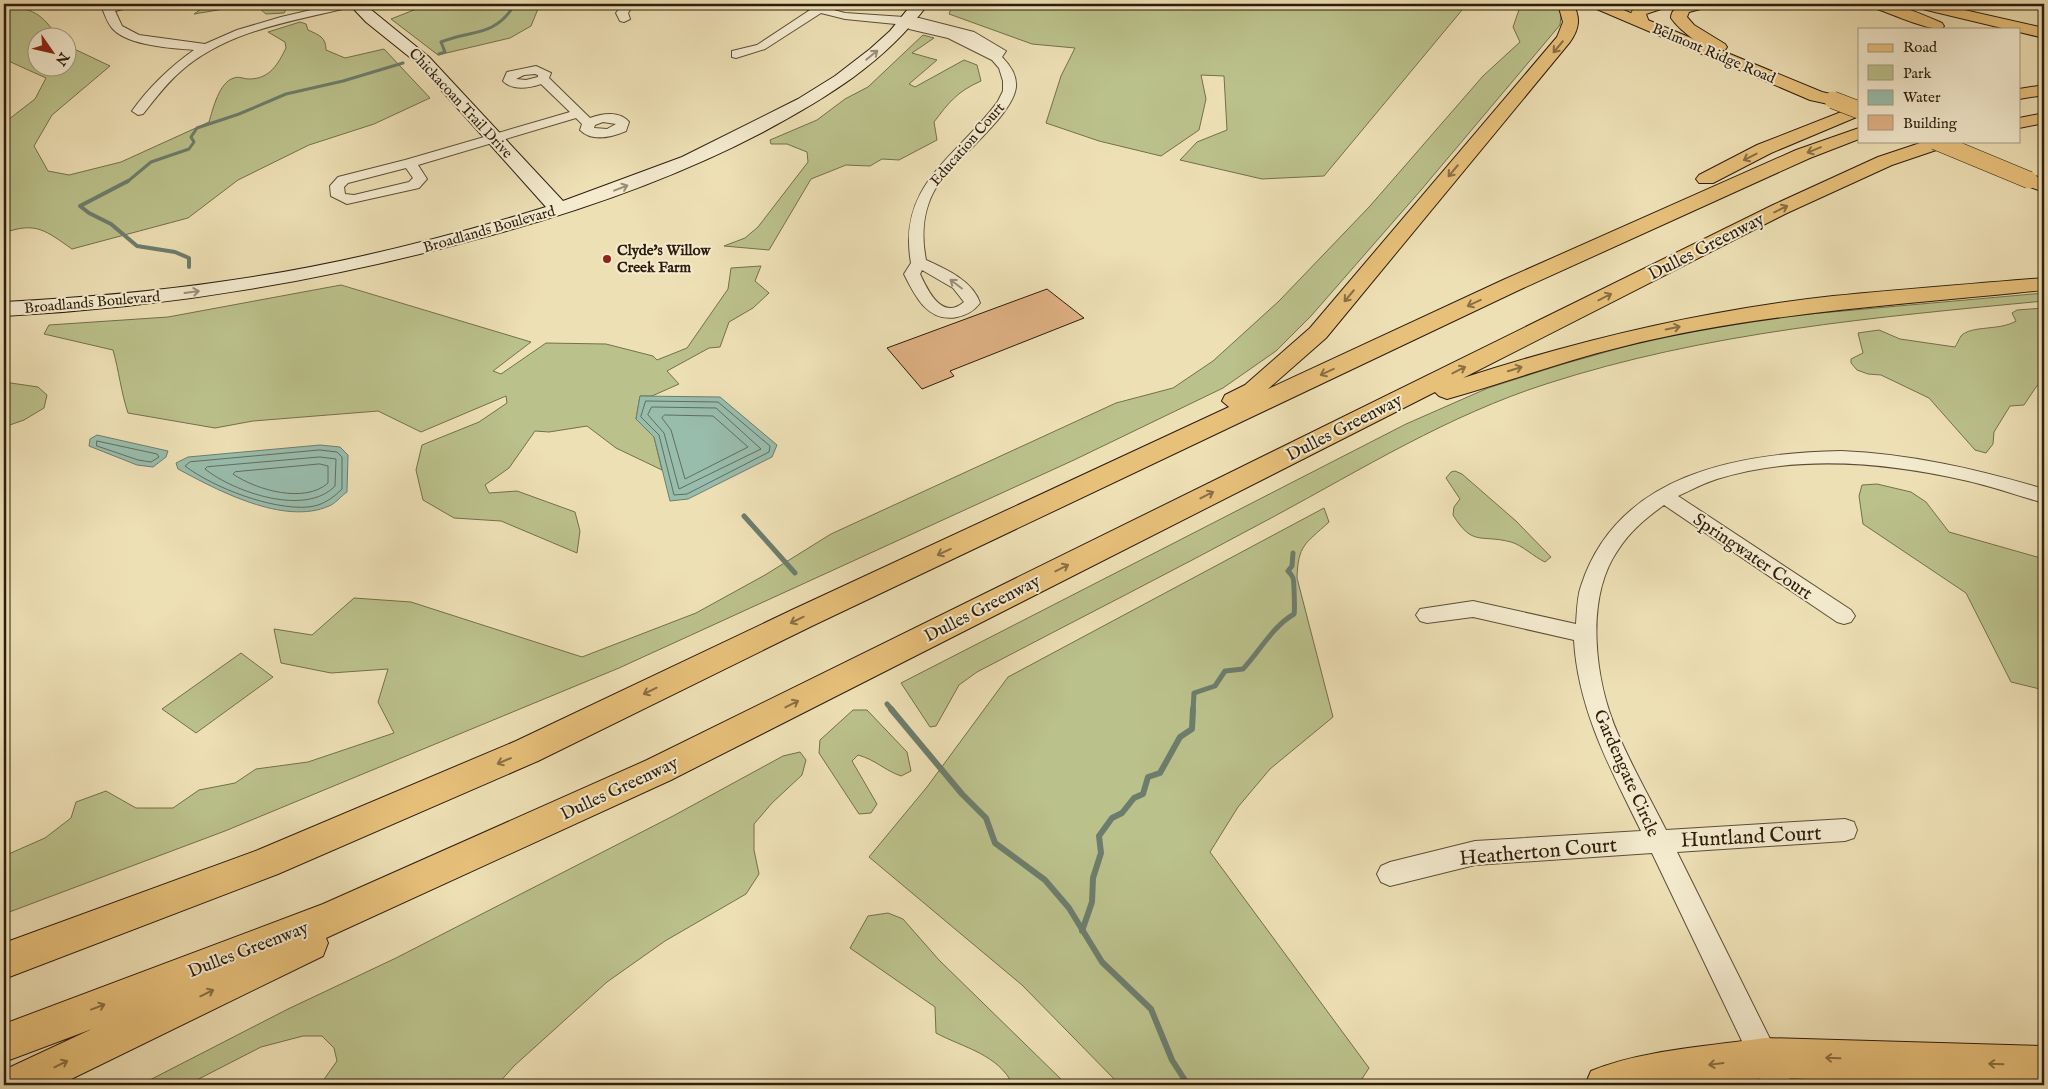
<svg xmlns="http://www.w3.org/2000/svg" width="2048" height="1089" font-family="'IM FELL English',serif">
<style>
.green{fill:#bbc18b;stroke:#746f4c}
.water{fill:#99bdad;stroke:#6d7d6d}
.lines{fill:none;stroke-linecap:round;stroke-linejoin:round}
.shore{stroke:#626d5d;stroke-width:1}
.stream-far3{stroke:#6d7d6d;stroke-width:3}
.stream-far2{stroke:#6d7d6d;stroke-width:4}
.stream-far1{stroke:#6d7d6d;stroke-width:5}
.stream{stroke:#6d7d6d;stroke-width:6}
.building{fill:#dfb184;stroke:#2c1d0d}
.street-casing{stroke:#5c4e37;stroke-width:2}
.secondary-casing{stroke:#2c1d0d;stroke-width:2}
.primary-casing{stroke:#2c1d0d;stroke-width:2}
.highway-casing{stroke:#2c1d0d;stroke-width:2}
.street{fill:#f4ebcf;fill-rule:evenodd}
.secondary{fill:#f4ebcf;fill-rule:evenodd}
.primary{fill:#e7c07a;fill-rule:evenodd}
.highway{fill:#e7c07a;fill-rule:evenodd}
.primary-bridge-casing{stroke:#2c1d0d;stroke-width:18;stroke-linecap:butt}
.primary-bridge{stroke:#e7c07a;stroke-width:17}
.oneway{stroke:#8a6e44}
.oneway2{stroke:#9a8e78}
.poi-dot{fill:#8f2418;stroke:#f4ebcf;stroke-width:2}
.labels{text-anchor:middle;stroke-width:4;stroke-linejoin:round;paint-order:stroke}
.far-street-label{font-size:15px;fill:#2c1d0d;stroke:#f4ebcf}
.far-poi-label{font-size:15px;font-weight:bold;fill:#2c1d0d;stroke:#f4ebcf;text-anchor:start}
.street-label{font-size:18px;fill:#2c1d0d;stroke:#f4ebcf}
.near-street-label{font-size:21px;fill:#2c1d0d;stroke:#f4ebcf}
</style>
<rect width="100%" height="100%" fill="#eee0b5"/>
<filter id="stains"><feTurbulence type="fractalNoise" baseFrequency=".004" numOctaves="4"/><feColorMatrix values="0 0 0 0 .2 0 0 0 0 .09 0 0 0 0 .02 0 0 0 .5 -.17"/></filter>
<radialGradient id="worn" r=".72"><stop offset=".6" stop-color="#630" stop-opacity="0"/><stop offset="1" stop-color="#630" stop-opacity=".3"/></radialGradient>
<g class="green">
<path d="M4,4c31,7 35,7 54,33l-20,1v30h30v-22l42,20 -58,49 -18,31 14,25 21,4 52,-13 88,-40c4,-13 10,-40 25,-44 4,-2 10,1 15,1 21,0 29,-15 37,-31l-1,-6 -17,-10 32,-10 6,2 2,6c11,5 18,7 18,20l19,8 39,-9 46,49 -56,26 -65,21 -71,35 -50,38 -116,31c-26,-18 -36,-28 -68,-16v-110l31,-24 11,-21 -42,-19z"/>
<polygon points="221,4 289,4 284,13 266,14 254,4 194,14 201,9"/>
<polygon points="429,4 540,4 531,26 510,38 438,55 391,19"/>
<polygon points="953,4 1467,4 1324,176 1262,179 1180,160 1197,142 1227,130 1224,76 1201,75 1206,99 1199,130 1161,156 1099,141 1046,123 1061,76 1075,48 1032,44 949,14"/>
<polygon points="1521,4 1559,4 1562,8 1560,25 1421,190 1311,316 1276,351 1223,388 1074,460 619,668 225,831 4,914 4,856 45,838 71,818 76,802 106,791 136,808 173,808 199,790 235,783 256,769 308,762 394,733 378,702 388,669 331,673 281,663 274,629 312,635 354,598 411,602 582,657 696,613 765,575 831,534 1116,403 1173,388 1213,361 1279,301 1370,206 1483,76 1520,42 1513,27"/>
<path d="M923,35l11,3 -22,15 25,7 -28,24 6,3 49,-27 13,5 4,16c-23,10 -32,21 -47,41l3,18 -38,20 -17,-1 -12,7 -24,-1 -35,14 -42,71 -45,-4 21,-8 13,-11 50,-65 -1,-10 -20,-8h-16l-1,-4 47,-20 28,-21 23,-12z"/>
<path d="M761,266l-6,15 14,12 -16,15 -24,14 -9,25 -11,1 -42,23 12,13 -27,12h-12l-4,23 18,18 8,33 -46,-22 -29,-22 -38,6 -14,-1 -26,37 -24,17 4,8 28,-2 58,21 5,19 -3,22 -76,-32 -47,-3 -31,-18 -7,-30 6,-25 57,-23 28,-19 -1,-7 -85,36 -43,-21 -125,10 -38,7 -87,-15c-7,-21 -9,-42 -15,-63l-69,-16 5,-9 119,-8 173,-32 190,57 -38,29 8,3 45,-31 60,1 47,12 4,4 30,-12 41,-59 3,-21z"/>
<path d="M2044,293v8c-167,16 -338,31 -498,83 -97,31 -184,85 -273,133 -98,53 -197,103 -296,155l-18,13 -23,41 -6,1 -29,-44 505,-259 82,-36 72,-23 88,-25 105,-21z"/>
<path d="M2044,308v71l-8,8 -12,18 -14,1 -16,26 -1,12 -7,9 -11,-3 -46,-52 -48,-23 -13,-1 -11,-4 -6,-7v-4l12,-6 -5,-20 21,-3 21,9 55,8c2,-3 4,-8 6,-11 10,-11 39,-5 55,-15l-4,-8 5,-3z"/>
<polygon points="4,382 38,387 47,395 44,408 24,420 4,427"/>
<path d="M1455,471l7,3 54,47 35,36 -6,5c-11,-5 -23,-17 -34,-20 -31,-8 -38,5 -58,-27l1,-8 6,-8 -14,-21 5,-6z"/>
<polygon points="1877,484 1911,492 1926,502 1949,532 2044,559 2044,690 2011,682 1966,593 1863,524 1859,496 1862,485"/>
<path d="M1324,508l5,14c-24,22 -31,23 -32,56l36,139 -63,52 -32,38 -28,45 159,216 -11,17h-238l-98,-100 -153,-128 58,-70 81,-110z"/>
<polygon points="241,653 273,677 196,733 162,709"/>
<path d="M853,710h14l40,42 4,19 -10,5c-17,-6 -25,-16 -43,-21l-6,6 25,43 -6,9 -12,1 -40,-61 1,-13z"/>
<polygon points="800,752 806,760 802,775 772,803 754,824 754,850 759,874 746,894 665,941 607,982 514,1066 497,1085 320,1085 337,1061 334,1048 322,1036 303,1036 261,1047 187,1085 140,1085 288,1009 396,958 673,816 783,756"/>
<path d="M888,913l15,6 36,41 128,125h-54c-15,-31 -49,-37 -77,-52l-1,-26 -85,-59 18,-32z"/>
</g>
<g class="water">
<polygon points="640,396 720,397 777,445 772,457 688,499 670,501 654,437 636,419"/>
<polygon points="97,435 168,451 166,457 153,467 137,465 89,446 90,439"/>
<path d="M320,445l20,2 8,8 -1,37c-6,4 -12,12 -18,14 -45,20 -112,-16 -151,-37l-2,-6 12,-6z"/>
</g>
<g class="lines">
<g class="shore">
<polygon points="646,401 718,402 770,446 769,452 687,494 674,495 659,435 641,417"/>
<polygon points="652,407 716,408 761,449 679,489 664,433 648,415"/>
<polygon points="665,415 713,416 748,447 685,479 671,430 662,418"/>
<polygon points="97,441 157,454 159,457 151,462 138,460 97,446"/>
<path d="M320,450l17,2 5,5v32c-9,9 -20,17 -34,18 -36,3 -94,-19 -123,-41l5,-4z"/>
<path d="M320,457l16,2 -1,27c-30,31 -101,6 -130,-17l2,-2z"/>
<path d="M320,464l8,2v17c-23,21 -72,7 -95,-9l2,-2z"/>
</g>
<g class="stream-far3">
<path d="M439,54l6,-2 -4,-10c29,-12 53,-5 72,-35l-5,-3"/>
<polyline points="127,182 151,162 189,149 194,142 191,137 197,128 239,114 286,94 343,81 403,63"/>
</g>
<polyline class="stream-far2" points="128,181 80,206 89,213 111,224 137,246 175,252 189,258 189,267"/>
<g class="stream-far1">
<polyline points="744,516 795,573"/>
<polyline points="887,704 893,711"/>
<path d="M1193,711l1,-18 21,-7 10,-15 18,-2c17,-18 29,-42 51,-55 1,-3 0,-34 -1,-36 -1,-3 -3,-5 -5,-7l4,-5 1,-13"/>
</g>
<g class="stream">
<polyline points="891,709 962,794 986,818 995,843 1045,880 1069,908 1102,962 1151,1009 1172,1060 1188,1085"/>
<polyline points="1082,931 1092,902 1093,878 1101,853 1099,836 1112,818 1122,813 1134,798 1143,794 1148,777 1160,773 1180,737 1192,729 1193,709"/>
</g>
</g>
<polygon class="building" points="1047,289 1084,318 950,371 954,376 922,389 887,348"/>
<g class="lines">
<g class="street-casing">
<g id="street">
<path d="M100,4h37l-1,2 -21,5 7,15 17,9 66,9 32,-14 44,-13 56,-13h19l-1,2c-60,15 -126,23 -174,65 -15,13 -26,28 -38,43l-5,1 -6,-4c17,-24 38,-44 62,-61 -21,-2 -67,-4 -82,-22 -6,-7 -8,-17 -12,-24z"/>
<polygon points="623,4 634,4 628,13 630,19 624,22 620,21 616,13"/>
<path d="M794,4h17l34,9 74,5 55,14 32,19 -4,6c8,8 15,18 14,30 -3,29 -62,73 -79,99 -14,22 -16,49 -11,74 20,9 47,21 54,43 -6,8 -13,12 -23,14 -29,6 -42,-21 -53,-43l7,-11c-14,-80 47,-106 87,-162l5,-10v-10l-4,-13 -7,-8 -44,-22 -39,-9 -3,-4 -61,-6 -24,-6 -56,36 -29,9 -4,-1v-6l25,-6 53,-35 -15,-4zM922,270l31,18 11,14c-22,19 -36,-11 -44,-28z"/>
<path d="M536,66l15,7 -2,5 41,40c13,-5 30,-7 39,4l-3,9c-14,6 -34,11 -46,-1l2,-6 -6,-6 -158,47 9,14 -8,9 -72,16 -16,-8 -1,-10 8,-9 67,-17 165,-48 -29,-28c-12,4 -28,7 -38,-3l4,-9zM535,74l3,1v2l-12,3 -10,-1 8,-4zM603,122l13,2 -9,5 -13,-1 1,-3zM406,168l7,10 -4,4 -55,13 -9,-1 -1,-7 4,-4z"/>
<path d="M1841,451c70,3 136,18 203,38v14c-25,-7 -50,-16 -76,-22 -82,-19 -170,-27 -251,-2 -13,4 -26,11 -39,17l173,114 4,6 -4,6 -7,2 -7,-2 -173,-117c-18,13 -34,26 -46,45 -34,49 -23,132 0,184 14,33 32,64 48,96l179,-11 9,3 3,8 -3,8 -9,3 -168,11 116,233h-30l-111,-232 -177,12 -85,21 -9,-4 -4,-8 4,-8 9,-4 85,-21 166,-10c-30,-61 -63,-121 -67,-191l-101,-23 -46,6 -7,-2 -4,-6 4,-6 53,-8 103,23c1,-12 1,-27 5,-38 36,-112 157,-133 260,-135z"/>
</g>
</g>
<g class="secondary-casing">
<path id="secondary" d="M349,4h15l65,53 134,144 119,-44 116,-58 37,-23 35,-27 20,-18 22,-27h16c-43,59 -102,94 -165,128 -86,45 -177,77 -271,103 -160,45 -322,72 -488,81v-14c74,-4 148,-10 222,-21 108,-15 216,-42 320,-74l-129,-144 -51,-41z"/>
</g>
<g class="primary-casing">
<g id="primary">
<polygon points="1590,4 1609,4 1822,92 1839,96 1842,100 1839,104 1833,105 1810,100 1592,7"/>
<polygon points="2029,174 2044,179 2044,192 2022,184 2019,180 2022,176"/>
<path d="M1765,1038l279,8v39l-279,-7 -55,7h-125l6,-14c50,-21 120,-25 174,-33z"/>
</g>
</g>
<g class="highway-casing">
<g id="highway">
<path d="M1558,4h15c8,14 6,25 -3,38l-244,296 -58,51 235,-109 293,-130 63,-22v11l-49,19 -291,132 -705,335 -276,136 -260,113 -274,105v-36l254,-93 258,-109 278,-132 435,-202 -7,-6 3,-6 20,-10 65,-57 247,-291 6,-15z"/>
<path d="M1646,4h24l-3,3 -21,7 3,8 -3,3h-10c-10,-14 -3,-17 10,-21z"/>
<path d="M1686,4h24l-2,3 -19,5 -2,5 7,8 31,19 2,3 -2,3c-16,4 -45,-19 -54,-32 0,-9 8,-12 15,-14z"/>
<path d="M1868,4c27,-2 49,8 74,19l2,3 -2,3c-19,0 -51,-16 -71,-22z"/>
<polygon points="1911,4 1938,4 2044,28 2044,38 2019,32 2019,29 2006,29 1914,7"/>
<polygon points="2044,85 2044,95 2019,99 2019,89"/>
<polygon points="1859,105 1859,116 1771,153 1713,183 1699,183 1696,179 1699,175 1757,145"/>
<polygon points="2044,113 2044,123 2019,128 2019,118"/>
<path d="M1926,141h28l-3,4 -59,20 -105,48 -324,165c120,-39 244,-68 370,-82 70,-7 141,-12 211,-18v12c-141,15 -284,22 -423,57 -59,14 -116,36 -174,52l-8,-3 -4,-4 -764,388 -345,158 2,5 -5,13 -264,129h-55v-15l88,-41 -88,33v-38l319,-120 324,-144 1126,-555 105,-48z"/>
</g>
</g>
<use href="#street" class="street"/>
<use href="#secondary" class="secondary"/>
<use href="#primary" class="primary"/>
<use href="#highway" class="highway"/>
<g class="primary-bridge-casing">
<g id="primary-bridge">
<polyline points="1833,100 1859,110"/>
<polyline points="1935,141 2029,180"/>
</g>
</g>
<use href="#primary-bridge" class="primary-bridge"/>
</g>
<defs><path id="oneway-shaft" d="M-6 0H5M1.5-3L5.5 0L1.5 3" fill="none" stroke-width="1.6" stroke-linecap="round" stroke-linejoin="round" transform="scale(1.25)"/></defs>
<g class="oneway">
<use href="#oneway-shaft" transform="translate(1558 47) rotate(130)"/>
<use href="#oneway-shaft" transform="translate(1814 150) rotate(158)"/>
<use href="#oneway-shaft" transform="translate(1750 157) rotate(153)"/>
<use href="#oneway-shaft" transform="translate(1453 171) rotate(130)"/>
<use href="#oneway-shaft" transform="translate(1781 209) rotate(-26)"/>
<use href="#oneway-shaft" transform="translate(1349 296) rotate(130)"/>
<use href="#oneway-shaft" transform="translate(1605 297) rotate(-27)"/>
<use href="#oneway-shaft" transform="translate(1474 303) rotate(155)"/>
<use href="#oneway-shaft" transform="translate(1673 328) rotate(-12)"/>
<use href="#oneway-shaft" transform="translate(1515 369) rotate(-17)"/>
<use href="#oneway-shaft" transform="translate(1459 370) rotate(-27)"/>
<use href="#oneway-shaft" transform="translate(1327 372) rotate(155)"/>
<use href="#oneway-shaft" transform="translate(1207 495) rotate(-27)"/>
<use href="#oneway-shaft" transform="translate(944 552) rotate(155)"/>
<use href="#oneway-shaft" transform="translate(1062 568) rotate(-27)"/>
<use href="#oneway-shaft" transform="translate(797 620) rotate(154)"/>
<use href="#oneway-shaft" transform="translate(650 691) rotate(154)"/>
<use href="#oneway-shaft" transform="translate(792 704) rotate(-27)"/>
<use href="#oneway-shaft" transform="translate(504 761) rotate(157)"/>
<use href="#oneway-shaft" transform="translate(207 993) rotate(-26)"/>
<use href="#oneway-shaft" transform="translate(98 1007) rotate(-21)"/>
<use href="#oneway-shaft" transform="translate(1833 1058) rotate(-178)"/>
<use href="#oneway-shaft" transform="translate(61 1064) rotate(-26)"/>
<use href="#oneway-shaft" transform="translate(1716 1064) rotate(173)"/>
<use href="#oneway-shaft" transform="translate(1996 1064) rotate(-178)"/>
</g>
<g class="oneway2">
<use href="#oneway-shaft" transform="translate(872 55) rotate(-39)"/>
<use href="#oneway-shaft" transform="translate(621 188) rotate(-21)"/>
<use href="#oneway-shaft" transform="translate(956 284) rotate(-143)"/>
<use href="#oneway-shaft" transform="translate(192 292) rotate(-8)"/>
</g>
<circle class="poi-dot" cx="607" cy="259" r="5"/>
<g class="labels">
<g class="far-street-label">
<text transform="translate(1714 53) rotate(23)" y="5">Belmont Ridge Road</text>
<text transform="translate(461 103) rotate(47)" y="5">Chickacoan Trail Drive</text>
<text transform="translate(967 144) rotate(-49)" y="5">Education Court</text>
<text transform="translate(489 229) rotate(-16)" y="5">Broadlands Boulevard</text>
<text transform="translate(92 302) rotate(-5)" y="5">Broadlands Boulevard</text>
</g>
<g class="far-poi-label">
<text x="617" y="255">Clyde's Willow<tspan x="617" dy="17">Creek Farm</tspan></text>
</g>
<g class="street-label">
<text transform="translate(1706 246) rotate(-27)" y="6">Dulles Greenway</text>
<text transform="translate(1344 427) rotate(-27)" y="6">Dulles Greenway</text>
<text transform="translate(1753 556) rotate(34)" y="6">Springwater Court</text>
<text transform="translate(982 608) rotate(-27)" y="6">Dulles Greenway</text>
<text transform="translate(1627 773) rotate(66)" y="6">Gardengate Circle</text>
<text transform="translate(619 788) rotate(-25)" y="6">Dulles Greenway</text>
<text transform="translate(248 949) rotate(-21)" y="6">Dulles Greenway</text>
</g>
<g class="near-street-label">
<text transform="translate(1751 836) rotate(-3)" y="7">Huntland Court</text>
<text transform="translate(1538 851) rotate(-5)" y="7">Heatherton Court</text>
</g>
</g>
<rect width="2048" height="1089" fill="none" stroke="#eee0b5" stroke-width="20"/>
<rect x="5" y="5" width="2038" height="1079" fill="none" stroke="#2c1d0d" stroke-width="2.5"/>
<rect x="10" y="10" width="2028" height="1069" fill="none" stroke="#2c1d0d"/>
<rect x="1858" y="28" width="162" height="115" fill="#f4ebcf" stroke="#a49981"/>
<rect x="1868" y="44" width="25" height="8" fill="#e7c07a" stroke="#a49981"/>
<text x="1903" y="52" font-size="15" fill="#2c1d0d">Road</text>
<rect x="1868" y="65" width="25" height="15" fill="#bbc18b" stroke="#a49981"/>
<text x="1903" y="78" font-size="15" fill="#2c1d0d">Park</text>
<rect x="1868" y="90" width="25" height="15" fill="#99bdad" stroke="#a49981"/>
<text x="1903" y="102" font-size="15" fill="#2c1d0d">Water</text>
<rect x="1868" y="115" width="25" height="15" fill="#dfb184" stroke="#a49981"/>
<text x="1903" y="128" font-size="15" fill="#2c1d0d">Building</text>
<g transform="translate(52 52) rotate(124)"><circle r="24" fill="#f4ebcf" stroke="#a49981"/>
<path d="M0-4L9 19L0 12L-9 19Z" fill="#8f2418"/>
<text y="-8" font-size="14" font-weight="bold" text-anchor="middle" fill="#2c1d0d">N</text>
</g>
<rect width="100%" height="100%" filter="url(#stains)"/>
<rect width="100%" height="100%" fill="url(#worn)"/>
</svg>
